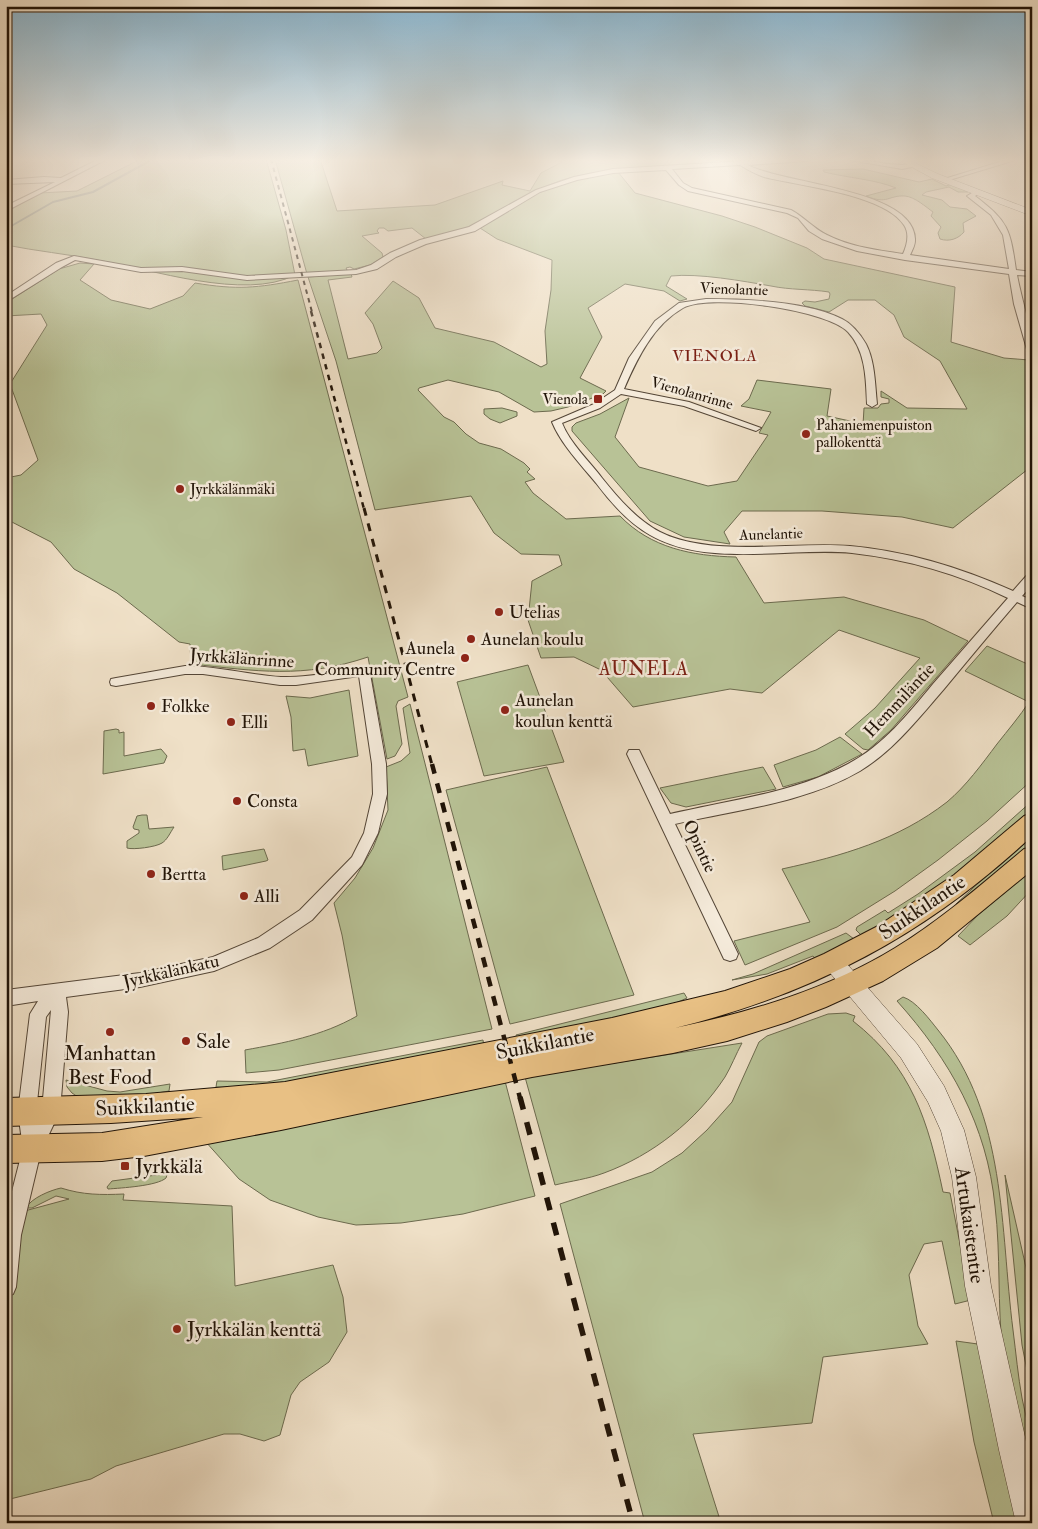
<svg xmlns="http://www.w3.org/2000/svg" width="1038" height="1529" font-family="'IM FELL Double Pica',serif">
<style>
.green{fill:#b8c296;stroke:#6c6a4e}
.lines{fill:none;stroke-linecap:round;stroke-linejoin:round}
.stream{stroke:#697971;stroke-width:2}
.minor-casing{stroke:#544637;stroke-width:2}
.tertiary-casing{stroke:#544637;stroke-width:1}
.primary-casing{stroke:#201307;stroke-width:2}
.minor{fill:#f5ebdb;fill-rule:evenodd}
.tertiary{fill:#f5ebdb;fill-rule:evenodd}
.primary{fill:#e8c084;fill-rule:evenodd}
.rail-far4{stroke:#201307;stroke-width:2;stroke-dasharray:4.5 4.5;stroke-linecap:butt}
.rail-far3{stroke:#201307;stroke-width:2.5;stroke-dasharray:5.5 5.5;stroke-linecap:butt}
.rail-far2{stroke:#201307;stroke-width:3;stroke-dasharray:8 8;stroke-linecap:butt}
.rail-far1{stroke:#201307;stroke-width:4.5;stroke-dasharray:10 10;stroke-linecap:butt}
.rail{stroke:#201307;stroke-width:5.5;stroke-dasharray:13 13;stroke-linecap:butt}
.poi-dot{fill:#8f2418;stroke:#f5ebdb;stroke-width:2}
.labels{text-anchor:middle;stroke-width:5;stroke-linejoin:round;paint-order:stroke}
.far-street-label{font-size:15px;fill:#201307;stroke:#f5ebdb}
.far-poi-label{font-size:15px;fill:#201307;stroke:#f5ebdb;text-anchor:start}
.far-neighbourhood-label{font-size:16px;letter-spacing:1px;fill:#7a1f14;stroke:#f5ebdb}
.poi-label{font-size:18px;fill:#201307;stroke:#f5ebdb;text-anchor:start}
.street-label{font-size:18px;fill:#201307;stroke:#f5ebdb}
.neighbourhood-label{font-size:19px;letter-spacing:1px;fill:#7a1f14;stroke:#f5ebdb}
.near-street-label{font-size:21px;fill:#201307;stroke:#f5ebdb}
.near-poi-label{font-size:21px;fill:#201307;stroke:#f5ebdb;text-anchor:start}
</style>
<rect width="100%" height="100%" fill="#efe0c7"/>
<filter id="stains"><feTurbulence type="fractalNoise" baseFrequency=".004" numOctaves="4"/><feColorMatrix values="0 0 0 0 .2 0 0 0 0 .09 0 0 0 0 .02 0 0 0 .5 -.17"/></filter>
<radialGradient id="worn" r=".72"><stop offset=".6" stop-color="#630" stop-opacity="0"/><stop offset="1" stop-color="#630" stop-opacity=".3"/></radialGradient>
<g class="green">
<path d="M138,159h128l20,71 9,45c-51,26 -143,-6 -198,-15 -30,-6 -61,-9 -91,-15v-33l34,-19 37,-2 60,-30z"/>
<polygon points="275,159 320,159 337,211 435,205 503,181 502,185 530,191 541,173 562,162 553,159 665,159 671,166 591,173 562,180 532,192 475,226 426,239 412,228 388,231 384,228 379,228 377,231 379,233 362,236 382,253 383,257 370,265 354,269 350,267 346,268 347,270 344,272 307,274"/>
<path d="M863,169l56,13 13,-3 14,7 6,-2 16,8h-10l-9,-5 -23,5 -4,3 20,5 8,7 17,2 9,7 -13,7 1,9c-6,7 -15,10 -24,7l-2,-6 3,-6 -10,-11 2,-4c-7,-5 -18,-15 -28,-16 -17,-1 -17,9 -39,0l30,-8c-22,-9 -48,-10 -72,-16l-1,-2z"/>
<path d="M618,172l17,21 87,23 33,11 52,21 17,11 131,28 -4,55 53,16 25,2 3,6v100l-79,62 -51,-11 -80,-6h-80l-18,21 6,12 -46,-7 -34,-16 -78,-90v-4l4,-4 24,-9 29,-16 -14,39 24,30 69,19 29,-5 31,-46 -9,-2 12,-21 -30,-6 8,-7 8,-19 74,9 -4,27 23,5 4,3 9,1 1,-17h14l3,-4 8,-1v-4l-8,-2v-6l26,17 60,1 -27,-48 -36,-24 -10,-22 -19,-15h-27l-19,12 -24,-6 -3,-3 3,-2 10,1 14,-3 1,-5 -1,-2c-19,-3 -39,-2 -58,-6 -28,-5 -73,-13 -100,-10l-5,10 21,13 -7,2 -16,-10 -39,-7 -37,24 14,29 -22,41 26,13 -3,3 -35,13 -17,4 -17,1 -35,-20 -51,-12 -29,8 -1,2 26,27 10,5 12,12 13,9 22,6 23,14 6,6 -3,3 8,7 -10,3 8,11 33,26 54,-3c31,32 72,40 116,41l28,46 80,-6 80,23 44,21 -77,89 -23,20 -5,-1 -18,-15 30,-26 45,-50 -81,-28 -77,63 -32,-4 -97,18 -32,-37 -27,-13 -33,1 -13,-38 4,-39 30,-16 -3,-10 -38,-1 -27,-21 -23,-37 -96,14 -39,-149 -28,-84 43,-3 1,3 -24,3 20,79 29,-6 5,-5 -9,-24 -8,-11 28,-32 26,17 16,30 59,14 47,25 6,-3 -2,-33 6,-41 1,-30 -55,-21 -17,-11c25,-16 49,-33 78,-43 20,-6 40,-9 60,-13z"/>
<path d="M80,263l14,1 -14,16 31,20 39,9 33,-13 12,-13c42,7 62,5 103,-3l110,417 -10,4 -2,5 6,38 -7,12 -8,3 -19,-102c-65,22 -111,14 -177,7l-1,-20 -11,-2 -62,-49 -43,-24 -23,-27 -45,-23v-41l15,-3 17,-15 -28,-76 37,-59 -6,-11 -35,2v-13l53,-34z"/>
<polygon points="502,408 517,412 517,416 500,423 490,419 484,414 484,409"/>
<path d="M987,646l45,20v114l-45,41 -49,39 -43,31 -58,36 -92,38 -11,-24 76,-19 -28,-53c60,-13 116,-29 165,-67 19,-16 35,-38 50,-58 11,-14 23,-28 32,-42l-64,-31z"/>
<polygon points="528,665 564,762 484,776 457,682"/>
<polygon points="349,690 358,756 308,766 305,749 293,751 291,717 286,696 310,698"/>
<path d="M410,704l82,325 -213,41 -33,3 -1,-23c39,-7 77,-14 112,-34l-15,-81 -8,-32 21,-25 18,-30 15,-38 -2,-43 15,-6 9,-8 -7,-45z"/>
<polygon points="116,729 119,730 119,733 124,732 124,756 161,749 167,756 164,763 103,774 104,731"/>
<polygon points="840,737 862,754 818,777 783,787 774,765 816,750"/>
<polygon points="547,767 634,995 510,1024 446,790"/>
<polygon points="763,767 776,789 686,807 671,803 660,788"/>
<polygon points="1032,801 1032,812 982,857 863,937 856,930 857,927 885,910 888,913 918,894 975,852"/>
<path d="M142,815h5l2,14 25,-2c-4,6 -7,13 -12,16 -6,4 -29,7 -35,5v-7l12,-8v-3l-5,-1 -1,-2 4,-11z"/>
<polygon points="1032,833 1032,845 958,906 956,904"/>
<polygon points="264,849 268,860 266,861 223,870 222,856"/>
<polygon points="1032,870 1032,889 1007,916 970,945 958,936 978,915"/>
<polygon points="846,933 854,939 816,960 813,956 767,974 732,980 753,974"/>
<polygon points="684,993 687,998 669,1006 518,1041 516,1035"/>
<path d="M903,997c13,4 27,23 35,33 69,85 62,198 75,300 3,23 5,46 9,68 3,15 7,29 9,44 2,13 1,26 1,38 -9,-40 -23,-86 -29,-126 -6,-49 -2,-99 -8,-148 -8,-81 -45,-146 -98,-205z"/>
<path d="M846,1013l9,3 -2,5c59,46 75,100 90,171l7,1 21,107 -16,4 -13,-63 -18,3 -15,31 9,51 10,18 -105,13 -11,66 -119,11 28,89h-76l-85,-319 92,-32 30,-19 25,-23 25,-28 27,-60 8,-6 61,-22z"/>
<path d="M483,1040l1,7c-86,17 -181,44 -268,40l1,-6 50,1z"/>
<path d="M742,1043c-6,11 -11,24 -17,34 -29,44 -72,78 -121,96 -16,6 -33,8 -49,12l-30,-108z"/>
<polygon points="66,1080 107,1091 120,1092 170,1084 169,1091 129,1098 81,1099 72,1093 67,1087"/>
<polygon points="505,1081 535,1196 463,1214 401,1223 356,1225 318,1217 270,1200 239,1179 205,1141"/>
<path d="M164,1174l3,1 -1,3c-9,8 -45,10 -58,11l-1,-2 5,-6z"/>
<polygon points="1005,1175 1032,1294 1032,1396 1022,1345"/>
<path d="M61,1188c22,7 40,7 63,6l-1,6 109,6 3,80 98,-21 10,32 4,35 -18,30 -29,20 -9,13 -11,40 -16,6 -24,-7h-16l-108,32 -25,13 -85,21v-284l63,-17 -13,-3 -24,12h-6c5,-10 25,-18 35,-20z"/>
<polygon points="956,1341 985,1345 1023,1523 994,1523 974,1442"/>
</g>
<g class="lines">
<polyline class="stream" points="6,229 53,202 93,192 153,159"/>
<g class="minor-casing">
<g id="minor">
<polygon points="99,159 107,159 6,211 6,206 55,182 6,184 6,180 44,177 61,178"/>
<path d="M776,159h34l-3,2 -59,4c34,19 170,24 167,76 0,4 -3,10 -5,14l99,14 -6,-34 -12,-20 -24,-19 8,-5h4v2l-4,3c34,26 35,33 41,74l16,2v4l-15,-1c5,27 15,53 15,81l-4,-3 -14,-49 -5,-30 -104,-14 -48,-9 -35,-12 -13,-8 -11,-13 -11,-5 -99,-22 -9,-6 -13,-15 -53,3 -36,7 -37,12 -65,39 -49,13 -30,13 -19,12 -21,5 -109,6 -65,-9 -41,1 -66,-12 -13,7 -56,35v-6l50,-33 18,-7 67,12 41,-1 65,9 109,-6 15,-5 19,-12 30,-13 49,-13 67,-37 38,-13 39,-8zM740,165c8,5 15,9 24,12 35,9 120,17 140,48 6,9 3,20 -1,29 -25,-4 -53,-7 -76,-19 -14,-7 -23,-18 -36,-25l-99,-22 -9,-5 -11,-14z"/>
<path d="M844,159c19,0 38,5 57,6 6,0 11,-2 16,1l-15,3z"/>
<polygon points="1009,159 1019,159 946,181 941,180"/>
<path d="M706,299c40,0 101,2 136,20 10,5 18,15 24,25 9,17 9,41 11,60l-5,3 -5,-3c-1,-24 -1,-53 -19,-72 -21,-22 -138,-39 -165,-24 -30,17 -46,51 -59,81l65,13 72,26 -5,3 -72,-25 -63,-12 -21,14 -38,15c8,20 27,38 40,55 16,20 35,42 58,54 52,26 132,9 190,14 56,5 112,22 163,45l15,-17 4,-1v12l-10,11 10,4v9l-15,-7c-25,29 -49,58 -73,87 -26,30 -50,61 -84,82 -55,32 -124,39 -185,53l63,130 -2,5 -6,2 -6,-2 -97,-205 2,-4h10l31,64c60,-14 124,-21 178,-50 36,-19 60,-50 85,-80 25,-29 50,-57 75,-86 -49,-24 -102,-39 -156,-45 -63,-6 -145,15 -202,-18 -21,-12 -39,-32 -54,-52 -15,-18 -35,-39 -44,-61l42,-18 21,-14 14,-32 26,-37 24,-18z"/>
<path d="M185,666c32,0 64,9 96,11 27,1 57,-6 84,-10l4,1 17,96 1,30 -9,39 -16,32 -50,55 -42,28 -56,23 -74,16 -74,10 2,15 -8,99 -19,40 -20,84 -5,52 -3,7 -7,3v-82l17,-67 -5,-36 12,-98 8,-13 -32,5v-16l134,-17 73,-16 45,-19 42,-28 52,-53 12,-24 9,-39 -1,-30 -13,-88 -63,9h-16l-77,-11h-18l-69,12 -5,-1 -1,-3 1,-3 5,-1zM51,1010l-9,100 -5,10 -1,-8 10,-95z"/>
</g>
</g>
<g class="tertiary-casing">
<g id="tertiary">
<polygon points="897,159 907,159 938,174 1032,210 1032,216 932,178"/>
<polygon points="833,953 840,956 917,1044 944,1086 964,1130 976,1177 991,1286 1032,1468 1032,1523 1016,1523 999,1450 965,1286 952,1177 941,1131 928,1102 901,1058 826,968 823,962 826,956"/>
</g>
</g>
<g class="primary-casing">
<path id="primary" d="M1032,813v23c-105,98 -218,158 -357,192 76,-16 153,-39 220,-80 46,-28 87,-64 129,-99l8,-2v23l-95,78 -54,33 -57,26 -39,15 -60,19 -54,12 -141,24 -251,53 -137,26 -42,5 -96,2v-28l96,-2 101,-16 -92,6 -105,3v-28l140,-4 139,-12 327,-64 113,-27 65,-22 34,-15 54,-28 76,-51 70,-59z"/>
</g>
<use href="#minor" class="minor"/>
<use href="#tertiary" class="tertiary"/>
<use href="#primary" class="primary"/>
<g class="rail-far4">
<polyline points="271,159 312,312"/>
<polyline points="1027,159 1032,161"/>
</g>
<polyline class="rail-far3" points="311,311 364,509"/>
<polyline class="rail-far2" points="364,508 432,765"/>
<polyline class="rail-far1" points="432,764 520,1098"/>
<polyline class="rail" points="520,1097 633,1523"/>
</g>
<linearGradient id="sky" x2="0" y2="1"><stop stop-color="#89b8d4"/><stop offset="0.43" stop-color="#f8f1e6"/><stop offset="1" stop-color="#f8f1e6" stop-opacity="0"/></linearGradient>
<rect width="1038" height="373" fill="url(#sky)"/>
<g class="poi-dot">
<rect x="593" y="394" width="10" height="10" rx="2.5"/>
<circle cx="806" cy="434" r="5"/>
<circle cx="180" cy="489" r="5"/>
<circle cx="499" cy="612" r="5"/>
<circle cx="471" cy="639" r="5"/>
<circle cx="465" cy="658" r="5"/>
<circle cx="151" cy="706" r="5"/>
<circle cx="505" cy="710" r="5"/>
<circle cx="231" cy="722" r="5"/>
<circle cx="237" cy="801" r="5"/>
<circle cx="151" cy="874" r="5"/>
<circle cx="244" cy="896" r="5"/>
<circle cx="110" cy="1032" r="5"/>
<circle cx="186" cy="1041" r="5"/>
<rect x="120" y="1161" width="10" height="10" rx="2.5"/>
<circle cx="177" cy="1329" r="5"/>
</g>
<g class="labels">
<g class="far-street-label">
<text transform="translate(734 289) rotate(2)" y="5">Vienolantie</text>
<text transform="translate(692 393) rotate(16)" y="5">Vienolanrinne</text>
<text transform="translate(771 534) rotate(-2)" y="5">Aunelantie</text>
</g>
<g class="far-poi-label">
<text x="588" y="404" text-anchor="end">Vienola</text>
<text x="816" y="430">Pahaniemenpuiston<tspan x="816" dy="17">pallokenttä</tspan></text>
<text x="190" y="494">Jyrkkälänmäki</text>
</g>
<g class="far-neighbourhood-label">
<text x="715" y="361">VIENOLA</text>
</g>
<g class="poi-label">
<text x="509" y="618">Utelias</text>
<text x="481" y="645">Aunelan koulu</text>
<text x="455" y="654" text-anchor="end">Aunela<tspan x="455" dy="21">Community Centre</tspan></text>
<text x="515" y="706">Aunelan<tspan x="515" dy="21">koulun kenttä</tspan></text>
<text x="161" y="712">Folkke</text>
<text x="241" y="728">Elli</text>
<text x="247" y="807">Consta</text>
<text x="161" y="880">Bertta</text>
<text x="254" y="902">Alli</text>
</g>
<g class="street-label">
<text transform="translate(242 658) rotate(4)" y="6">Jyrkkälänrinne</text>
<text transform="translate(899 700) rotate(-47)" y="6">Hemmiläntie</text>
<text transform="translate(700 846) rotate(65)" y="6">Opintie</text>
<text transform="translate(171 971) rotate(-13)" y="6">Jyrkkälänkatu</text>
</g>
<g class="neighbourhood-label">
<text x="644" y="675">AUNELA</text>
</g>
<g class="near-street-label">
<text transform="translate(922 907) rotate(-34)" y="7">Suikkilantie</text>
<text transform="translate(545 1043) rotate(-11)" y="7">Suikkilantie</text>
<text transform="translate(145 1106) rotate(-3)" y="7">Suikkilantie</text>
<text transform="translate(970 1225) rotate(82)" y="7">Artukaistentie</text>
</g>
<g class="near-poi-label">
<text x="196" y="1048">Sale</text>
<text x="110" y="1060" text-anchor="middle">Manhattan<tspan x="110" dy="24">Best Food</tspan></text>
<text x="135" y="1173">Jyrkkälä</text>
<text x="187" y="1336">Jyrkkälän kenttä</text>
</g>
</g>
<rect width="1038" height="1529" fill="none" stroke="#efe0c7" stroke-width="25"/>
<rect x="8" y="8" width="1023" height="1514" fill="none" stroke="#201307" stroke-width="2.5"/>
<rect x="12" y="12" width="1013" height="1504" fill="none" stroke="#201307"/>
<rect width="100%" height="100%" filter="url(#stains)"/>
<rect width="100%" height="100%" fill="url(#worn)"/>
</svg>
